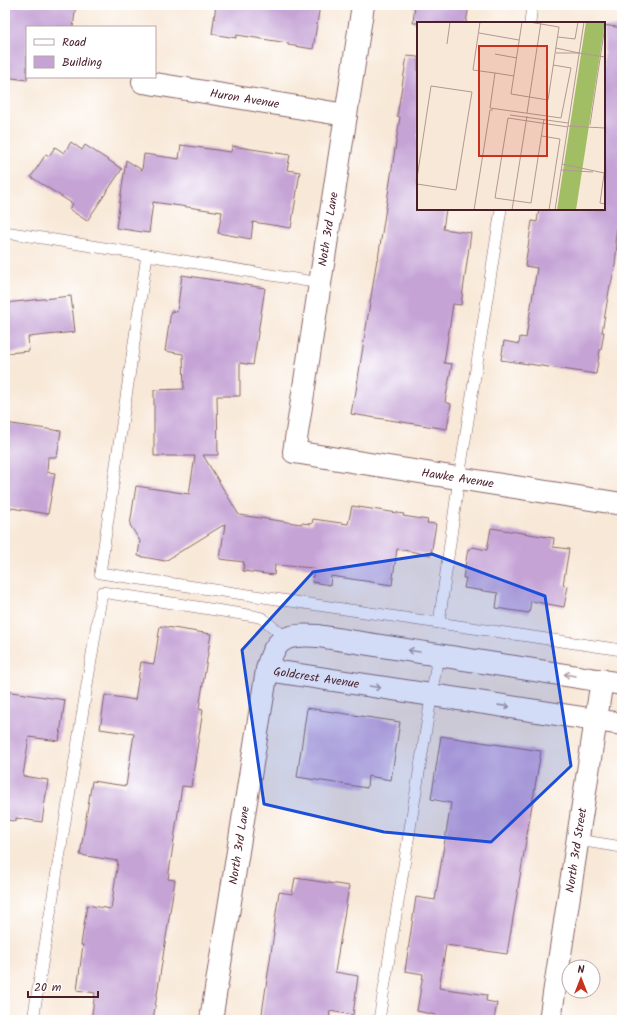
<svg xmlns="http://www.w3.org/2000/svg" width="627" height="1025" font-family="Kalam,sans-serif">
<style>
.building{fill:#c5a3d5}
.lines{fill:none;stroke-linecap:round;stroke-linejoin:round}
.lane-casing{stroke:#876567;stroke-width:12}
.street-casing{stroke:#876567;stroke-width:24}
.lane{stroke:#fff;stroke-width:11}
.street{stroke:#fff;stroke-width:22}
.oneway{stroke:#ae9aa0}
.marked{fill:#1d4ed8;fill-opacity:0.2;stroke:#1d4ed8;stroke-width:3;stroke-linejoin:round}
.labels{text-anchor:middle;stroke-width:3;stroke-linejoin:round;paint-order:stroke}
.street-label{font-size:12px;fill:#4a1f2b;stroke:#fff}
.inset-road{fill:none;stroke:#b29892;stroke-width:1}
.view{fill:#c8321e;fill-opacity:0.15;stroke:#c8321e;stroke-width:2}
.inset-edge{fill:none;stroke:#4a1f2b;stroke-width:2}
</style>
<rect width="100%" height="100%" fill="#fff"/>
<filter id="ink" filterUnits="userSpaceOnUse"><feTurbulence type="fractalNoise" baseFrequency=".025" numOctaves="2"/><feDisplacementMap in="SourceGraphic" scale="8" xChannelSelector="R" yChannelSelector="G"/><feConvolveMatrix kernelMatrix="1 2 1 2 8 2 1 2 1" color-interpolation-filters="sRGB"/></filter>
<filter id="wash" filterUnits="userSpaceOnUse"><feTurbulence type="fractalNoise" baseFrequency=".012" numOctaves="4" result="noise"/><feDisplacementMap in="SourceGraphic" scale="16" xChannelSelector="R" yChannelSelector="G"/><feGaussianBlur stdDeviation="0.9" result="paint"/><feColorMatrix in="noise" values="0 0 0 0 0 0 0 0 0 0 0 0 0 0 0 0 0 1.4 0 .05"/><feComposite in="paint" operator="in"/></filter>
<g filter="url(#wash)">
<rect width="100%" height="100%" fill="#f8e8d7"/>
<g id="blocks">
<g class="building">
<polygon points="5,5 76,5 73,27 27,27 27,80 5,77"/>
<polygon points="216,5 262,5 284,8 285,5 320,5 313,49 288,45 288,43 237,35 236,38 212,34"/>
<polygon points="415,5 469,5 466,23 413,23"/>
<polygon points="604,25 622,28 622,190 615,243 617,244 615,265 611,285 610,285 602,332 604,332 601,350 600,350 596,374 501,360 504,341 519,344 520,337 526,338 537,268 525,266 532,221 537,222 539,209 604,209"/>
<polygon points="407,56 418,57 418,209 446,209 443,229 471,233 461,305 453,304 444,363 452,364 445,402 451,404 447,429 351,414 354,397 355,397 377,259 378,259 400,117 397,116"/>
<polygon points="71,142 82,150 85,145 122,169 87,221 69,209 73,204 31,177 46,154 49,156 55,147 64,153"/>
<polygon points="181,145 231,152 232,146 290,155 287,170 300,172 291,228 253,222 251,239 218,233 222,212 153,202 149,233 116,228 126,160 142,170 144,154 179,159"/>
<polygon points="182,275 265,288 253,365 240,363 240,396 217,396 218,455 203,455 239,515 301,524 301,523 312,524 313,519 348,524 352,506 404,514 403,516 428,520 427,523 436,524 431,555 397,549 392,585 331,576 330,585 312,582 314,568 275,565 274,575 243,571 244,562 220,559 225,524 165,561 138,556 140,541 130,525 136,486 189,494 195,456 154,456 154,390 184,389 183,354 165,351 171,311 177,312"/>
<polygon points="71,296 75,332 28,337 29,351 8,353 5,326 5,303"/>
<polygon points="5,423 61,431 57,457 48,457 47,472 55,473 48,514 5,507"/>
<polygon points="491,528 554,538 553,547 569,549 563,585 568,586 564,607 531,601 529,613 496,608 498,593 464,588 466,578 463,578 468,549 471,549 472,547 487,550"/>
<polygon points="160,626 211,634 199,709 203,710 191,787 182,786 168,879 175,880 153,1020 91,1020 95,993 77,990 83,945 81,945 87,905 111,909 118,861 80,855 92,781 126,786 134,734 100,729 105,695 135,700 141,662 154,664"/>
<polygon points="5,691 65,700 59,741 29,737 23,776 48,780 42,822 16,818 16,821 5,820"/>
<polygon points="307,708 400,722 391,780 368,776 367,788 297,777"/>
<polygon points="441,736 541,751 507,954 446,945 439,988 487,995 486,1001 497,1003 494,1020 435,1020 436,1015 417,1011 423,974 405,971 416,897 435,900 451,803 431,799"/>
<polygon points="295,878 349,886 335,972 358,976 353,1015 330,1011 329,1020 261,1020 274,933 273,933 279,892 292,894"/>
</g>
</g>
</g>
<g filter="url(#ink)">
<use href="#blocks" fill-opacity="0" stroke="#876567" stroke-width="1"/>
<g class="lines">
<g class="lane-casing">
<g id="lane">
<polyline points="530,23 532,5"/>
<polyline points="5,232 147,255 100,573 622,650"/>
<polyline points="147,255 320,283"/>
<polyline points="439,623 459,478 501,209"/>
<polyline points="578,840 622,847"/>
<polyline points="33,1020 102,592 254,616 262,618 286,638"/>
<polyline points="379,1020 438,655"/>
</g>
</g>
<g class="street-casing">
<g id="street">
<path id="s1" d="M363,5l-69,447 328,52"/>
<path id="s2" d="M143,82l203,33"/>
<path id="s3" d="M267,670l355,54"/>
<path id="s4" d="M211,1020l56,-350c7,-33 20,-36 51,-34l304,48"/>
<path id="s5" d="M550,1020l52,-340"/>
</g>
</g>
<use href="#lane" class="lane"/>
<use href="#street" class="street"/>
</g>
<defs><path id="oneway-shaft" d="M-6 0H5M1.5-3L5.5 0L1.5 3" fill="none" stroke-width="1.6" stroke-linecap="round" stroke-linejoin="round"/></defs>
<g class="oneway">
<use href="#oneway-shaft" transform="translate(414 651) rotate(-171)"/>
<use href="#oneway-shaft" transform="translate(570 675) rotate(-171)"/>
<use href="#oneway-shaft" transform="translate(375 687) rotate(9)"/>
<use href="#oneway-shaft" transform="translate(504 706) rotate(8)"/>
</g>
</g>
<path class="marked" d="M432,554l113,42 26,170 -80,76 -107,-10 -120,-28 -22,-154 71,-78z"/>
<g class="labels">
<g class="street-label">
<text dy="4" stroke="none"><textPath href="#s2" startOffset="103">Huron Avenue</textPath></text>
<text transform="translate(328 229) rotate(-81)" y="4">Noth 3rd Lane</text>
<text dy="4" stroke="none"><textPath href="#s1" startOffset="618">Hawke Avenue</textPath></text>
<text dy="4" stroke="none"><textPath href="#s3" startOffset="50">Goldcrest Avenue</textPath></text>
<text dy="4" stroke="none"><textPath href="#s4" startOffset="177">North 3rd Lane</textPath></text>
<text dy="4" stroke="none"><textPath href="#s5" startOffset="172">North 3rd Street</textPath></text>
</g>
</g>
<g transform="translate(417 22)">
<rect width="188" height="188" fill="#f8e8d7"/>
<path d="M169,0h19l-29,188h-19z" fill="#a2be65"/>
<path class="inset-road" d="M63,0l-7,48 22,3 -5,35 71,10 10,-50 -18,-3M105,0l-11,72 37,6 11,-73 -30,-5M62,11l40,7M141,15l17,2 3,-17M30,22l3,-22M139,31h23l-23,-5M162,31l26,4M78,32l22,4M78,51l19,3M110,91l14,-91M93,93l58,8M91,96l-13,80 36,5 13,-84M91,96l60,9M173,103l15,-99M151,104l37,2M125,114l18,3 -11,71M145,142l42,9M188,145l-5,36 5,1M144,148l32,2M0,156l14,-92 41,6 -16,98 -39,-6M57,188l16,-100h3M95,188l15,-94M138,188l29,-188"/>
<path class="view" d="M62,24h68v110h-68z"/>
<rect width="188" height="188" class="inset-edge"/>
</g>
<rect width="627" height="1025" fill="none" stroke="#fff" stroke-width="20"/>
<rect x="26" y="26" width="130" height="52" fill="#ffffff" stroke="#b7a5aa"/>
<rect x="34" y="39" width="20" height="6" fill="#ffffff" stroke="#b7a5aa"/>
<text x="62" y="46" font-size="12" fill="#4a1f2b">Road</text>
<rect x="34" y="56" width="20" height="12" fill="#c5a3d5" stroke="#b7a5aa"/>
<text x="62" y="66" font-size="12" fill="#4a1f2b">Building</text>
<g transform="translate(581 979)"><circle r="19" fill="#ffffff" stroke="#b7a5aa"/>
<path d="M0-3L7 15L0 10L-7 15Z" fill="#c8321e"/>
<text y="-6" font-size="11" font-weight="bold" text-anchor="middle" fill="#4a1f2b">N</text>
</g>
<path d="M28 991v6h70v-6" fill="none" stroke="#4a1f2b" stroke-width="2"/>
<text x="34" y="991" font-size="12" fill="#4a1f2b" stroke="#ffffff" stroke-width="3" paint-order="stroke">20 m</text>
</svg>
